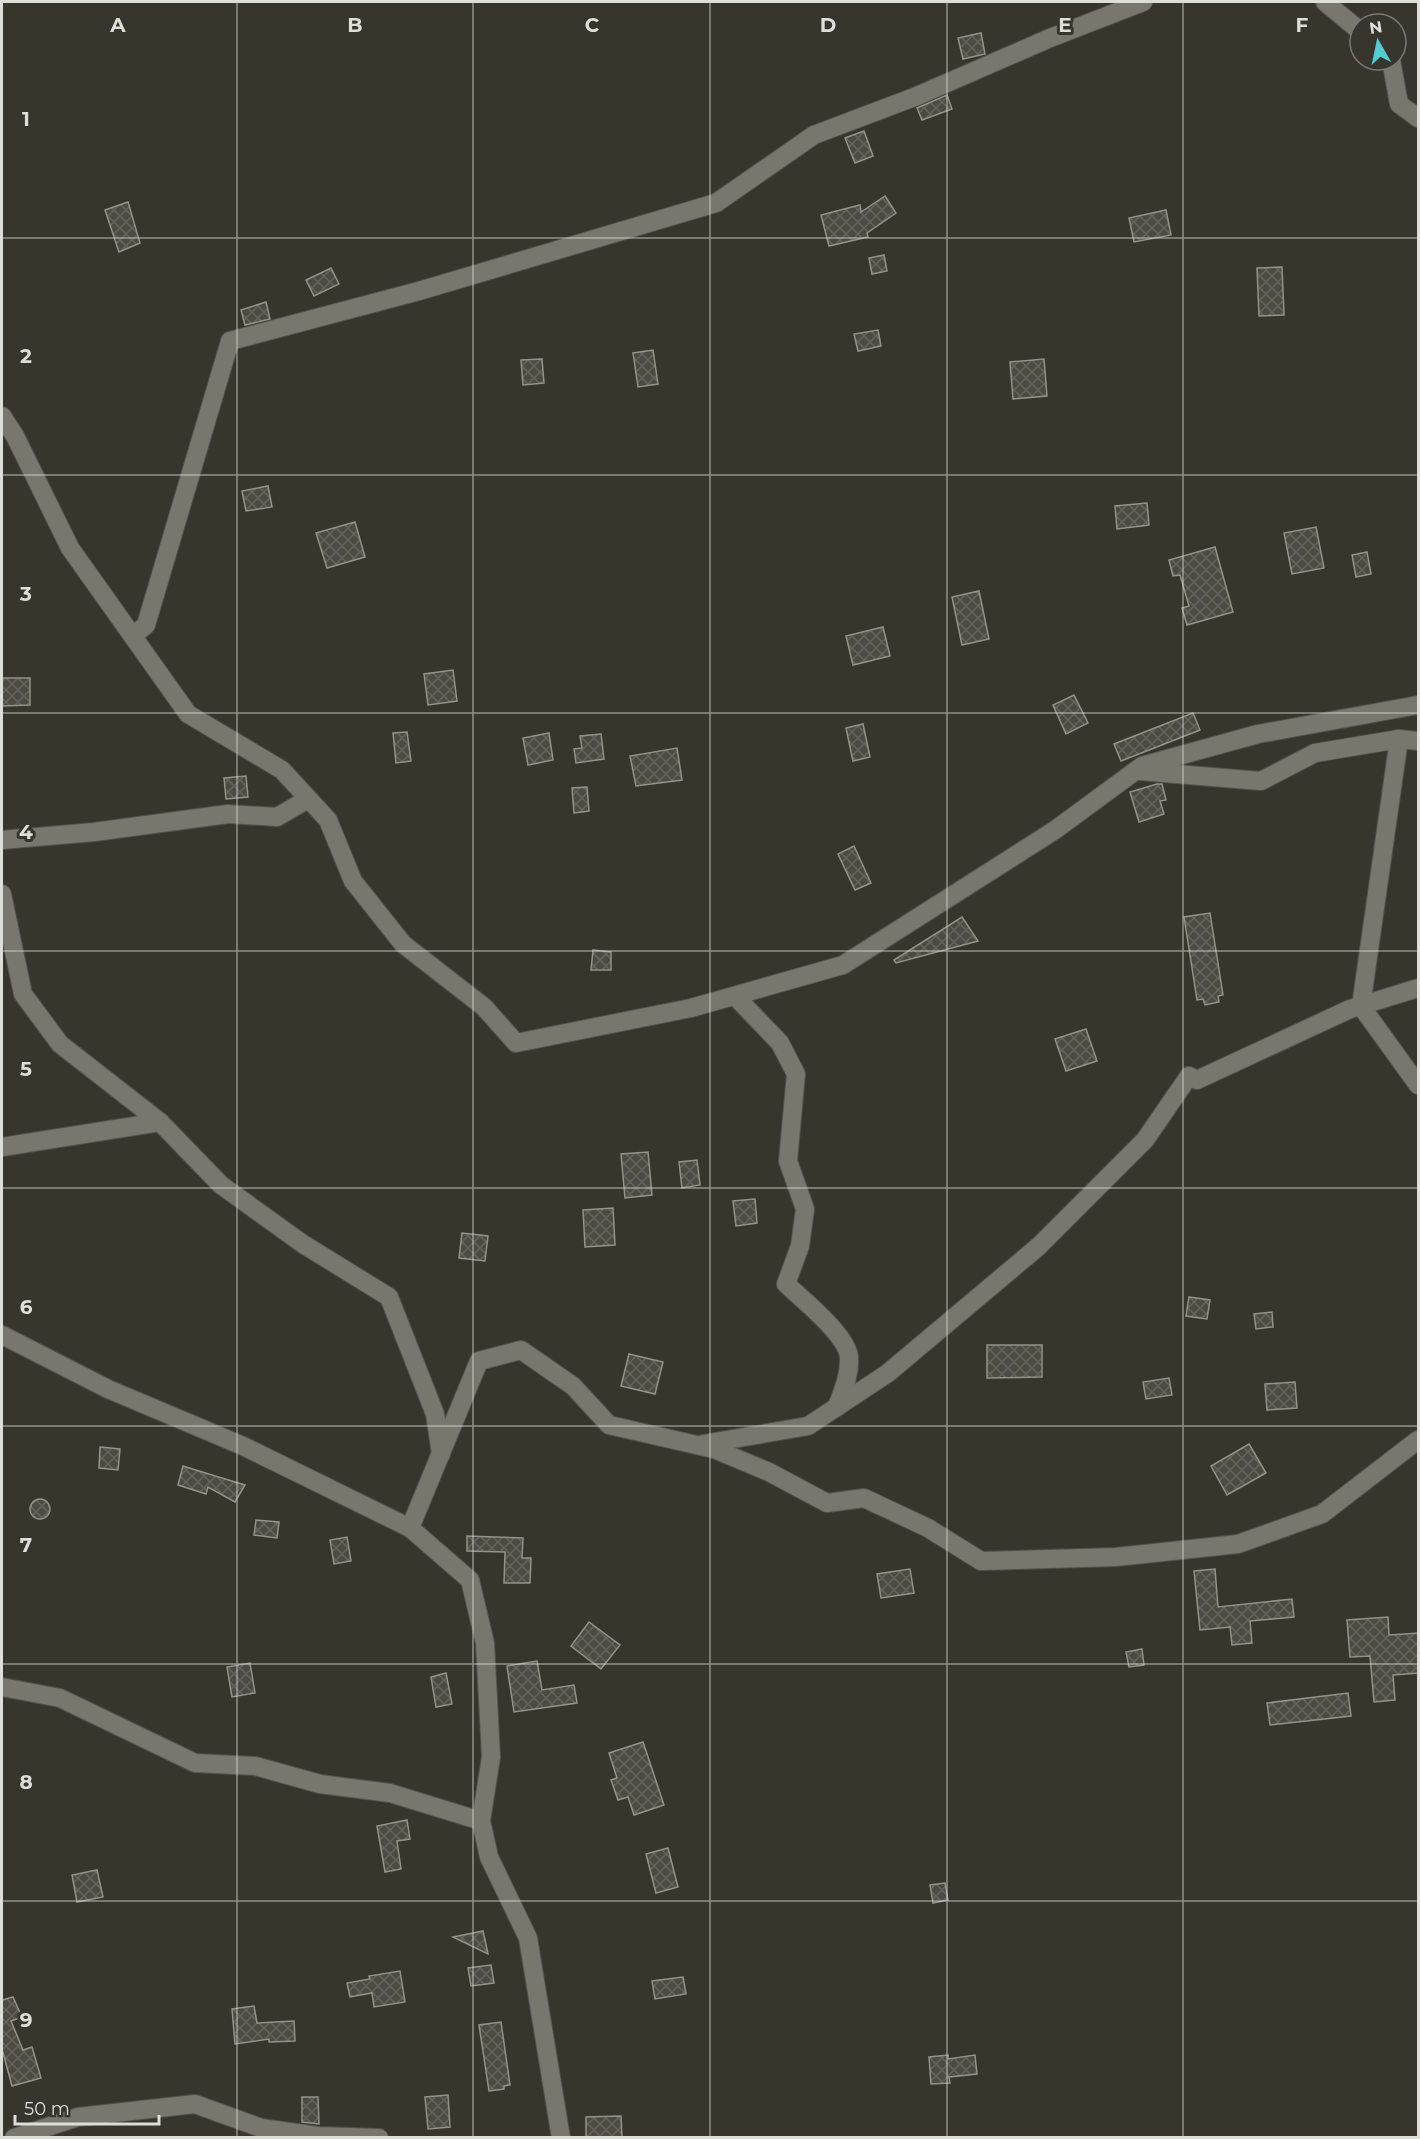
<svg xmlns="http://www.w3.org/2000/svg" width="1420" height="2139" font-family="Montserrat,sans-serif">
<style>
.building{fill:url(#building-cross-hatch);stroke:#959288;stroke-width:1.5}
.lines{fill:none;stroke-linecap:round;stroke-linejoin:round}
.street-casing{stroke:#54524b;stroke-width:20}
.street{stroke:#79776d;stroke-width:18}
.grid{fill:none;stroke:#deddd7;stroke-width:1.5;stroke-opacity:0.55}
.grid-label{font-size:20px;text-anchor:middle;font-weight:bold;fill:#deddd7;stroke:#37352c;stroke-width:6;stroke-linejoin:round;paint-order:stroke}
</style>
<defs>
<pattern id="building-cross-hatch" width="8" height="8" patternUnits="userSpaceOnUse" patternTransform="scale(1.5)"><rect width="8" height="8" fill="#4d4a41"/><path d="M0 0l8 8M0 8l8-8" fill="none" stroke="#66645c"/></pattern>
</defs>
<rect width="100%" height="100%" fill="#37352c"/>
<g class="building">
<polygon points="981,33 985,54 963,59 958,38"/>
<polygon points="947,95 952,109 922,120 917,108"/>
<polygon points="864,131 873,156 855,163 845,138"/>
<polygon points="885,196 896,213 867,233 868,237 829,246 821,215 860,205 861,212"/>
<polygon points="128,202 140,243 119,252 105,210"/>
<polygon points="1166,210 1171,235 1134,242 1129,218"/>
<polygon points="884,255 887,271 872,274 869,258"/>
<polygon points="1282,267 1284,315 1259,316 1257,268"/>
<polygon points="331,268 339,284 314,296 306,280"/>
<polygon points="266,302 270,319 245,325 241,310"/>
<polygon points="878,330 881,346 858,351 854,334"/>
<polygon points="653,350 658,384 638,387 633,353"/>
<polygon points="542,359 544,383 523,385 521,360"/>
<polygon points="1044,359 1047,396 1013,399 1010,362"/>
<polygon points="268,486 272,507 246,511 242,491"/>
<polygon points="1147,503 1149,525 1117,529 1115,506"/>
<polygon points="355,522 365,557 327,568 316,533"/>
<polygon points="1316,527 1324,568 1292,574 1284,533"/>
<polygon points="1215,547 1233,612 1187,625 1182,608 1189,606 1180,575 1173,576 1169,560"/>
<polygon points="1367,552 1371,574 1356,577 1352,555"/>
<polygon points="979,591 989,639 962,645 952,597"/>
<polygon points="883,627 890,656 853,665 846,636"/>
<polygon points="453,670 457,701 428,705 424,674"/>
<polygon points="2,678 30,678 30,705 2,706"/>
<polygon points="1074,695 1088,723 1066,734 1053,705"/>
<polygon points="1193,713 1200,730 1121,761 1114,744"/>
<polygon points="863,724 870,757 853,761 846,728"/>
<polygon points="407,732 411,761 396,763 393,733"/>
<polygon points="549,733 553,760 528,765 523,738"/>
<polygon points="601,734 604,759 576,763 574,749 582,748 580,736"/>
<polygon points="677,748 682,780 636,786 630,756"/>
<polygon points="246,776 248,797 226,799 224,778"/>
<polygon points="1157,784 1162,784 1166,800 1160,801 1164,814 1139,822 1130,792"/>
<polygon points="587,787 589,811 574,813 572,788"/>
<polygon points="854,846 871,883 855,890 838,854"/>
<polygon points="1210,913 1223,995 1218,996 1219,1002 1205,1005 1203,999 1197,1000 1184,917"/>
<polygon points="962,917 978,941 896,963 894,960"/>
<polygon points="593,950 611,952 611,970 591,970"/>
<polygon points="1086,1029 1097,1061 1066,1071 1055,1039"/>
<polygon points="648,1152 652,1195 625,1198 621,1154"/>
<polygon points="697,1160 700,1185 682,1188 679,1162"/>
<polygon points="755,1199 757,1223 736,1226 733,1201"/>
<polygon points="613,1208 615,1245 585,1247 583,1210"/>
<polygon points="462,1233 488,1236 485,1261 459,1258"/>
<polygon points="1189,1297 1210,1300 1207,1319 1186,1316"/>
<polygon points="1272,1312 1273,1327 1256,1329 1254,1314"/>
<polygon points="987,1345 1042,1345 1042,1377 987,1378"/>
<polygon points="629,1354 663,1362 655,1394 621,1386"/>
<polygon points="1169,1378 1172,1395 1146,1399 1143,1382"/>
<polygon points="1295,1382 1297,1408 1267,1410 1265,1384"/>
<polygon points="1249,1444 1266,1473 1227,1495 1211,1466"/>
<polygon points="100,1447 120,1449 118,1470 99,1468"/>
<polygon points="183,1466 212,1475 245,1485 235,1502 208,1487 206,1494 178,1485"/>
<circle cx="40" cy="1509" r="10"/>
<polygon points="256,1520 279,1522 277,1538 254,1535"/>
<polygon points="467,1536 523,1538 522,1558 531,1558 530,1583 504,1583 505,1552 467,1551"/>
<polygon points="347,1537 351,1561 334,1564 330,1540"/>
<polygon points="910,1569 914,1593 881,1598 877,1574"/>
<polygon points="1215,1569 1218,1607 1292,1599 1294,1617 1250,1621 1252,1643 1232,1645 1230,1627 1200,1630 1194,1571"/>
<polygon points="1388,1617 1389,1635 1419,1633 1419,1673 1393,1675 1395,1700 1374,1702 1370,1656 1350,1657 1347,1620"/>
<polygon points="589,1622 620,1645 601,1669 571,1646"/>
<polygon points="1142,1649 1144,1665 1129,1667 1126,1652"/>
<polygon points="537,1661 542,1690 574,1685 577,1703 514,1712 507,1666"/>
<polygon points="250,1663 255,1693 232,1697 227,1667"/>
<polygon points="446,1673 452,1704 436,1707 431,1677"/>
<polygon points="1348,1693 1351,1716 1270,1725 1267,1703"/>
<polygon points="643,1742 664,1805 634,1815 628,1797 618,1800 611,1780 617,1778 609,1753"/>
<polygon points="407,1820 410,1839 397,1841 401,1869 385,1872 377,1826"/>
<polygon points="668,1848 678,1887 656,1893 646,1854"/>
<polygon points="97,1870 103,1897 77,1902 72,1875"/>
<polygon points="945,1883 948,1900 933,1903 930,1885"/>
<polygon points="483,1931 488,1954 453,1937"/>
<polygon points="491,1965 494,1983 471,1986 468,1968"/>
<polygon points="400,1971 405,2002 374,2007 372,1993 350,1997 347,1983 370,1979 369,1976"/>
<polygon points="683,1977 686,1994 655,1999 652,1981"/>
<polygon points="13,1997 22,2017 11,2021 23,2050 32,2047 41,2078 12,2086 2,2049 2,2000"/>
<polygon points="254,2006 257,2023 294,2021 295,2041 269,2042 269,2039 235,2044 232,2009"/>
<polygon points="501,2022 510,2085 504,2086 504,2089 489,2091 479,2025"/>
<polygon points="948,2055 948,2059 975,2055 977,2074 949,2077 950,2083 931,2084 929,2057"/>
<polygon points="448,2095 450,2127 428,2129 425,2097"/>
<polygon points="302,2097 318,2097 319,2124 302,2122"/>
<polygon points="621,2116 622,2138 586,2138 586,2117"/>
</g>
<g class="lines">
<g class="street-casing">
<g id="street">
<polyline points="1325,2 1360,31"/>
<polyline points="1391,60 1399,104 1418,118"/>
<polyline points="2,416 15,436 70,548 188,714 282,770 328,820 353,881 403,944 484,1007 516,1043 691,1008 843,965 1055,830 1142,766 1258,734 1418,705"/>
<polyline points="133,636 146,625 230,341 419,291 716,203 814,135 917,96 1050,38 1143,2"/>
<polyline points="1418,741 1399,739 1361,1006 1418,1085"/>
<polyline points="1140,771 1261,781 1315,753 1399,739"/>
<polyline points="2,840 94,832 228,814 277,817 308,799"/>
<polyline points="2,894 23,994 60,1044 160,1122 221,1185 303,1244 389,1297 435,1414 441,1454"/>
<path d="M735,996l45,47 16,31 -8,87 17,48 -5,37 -14,38c16,15 61,51 63,73 1,17 -6,34 -12,50"/>
<polyline points="2,1147 160,1122"/>
<polyline points="2,1335 108,1389 243,1446 410,1528 470,1580 485,1643 491,1757 481,1821 489,1857 528,1938 561,2138"/>
<polyline points="703,1444 808,1426 888,1373 1039,1246 1145,1140 1189,1076 1197,1080 1350,1009 1418,988"/>
<polyline points="410,1528 479,1361 521,1350 573,1386 609,1425 714,1449 769,1472 827,1503 864,1498 928,1528 981,1561 1116,1557 1238,1544 1322,1514 1418,1440"/>
<polyline points="2,1687 60,1698 195,1763 255,1766 320,1784 390,1793 481,1821"/>
<polyline points="14,2138 78,2117 195,2104 261,2128 318,2136 379,2138"/>
</g>
</g>
<use href="#street" class="street"/>
</g>
<path class="grid" d="M237,2v2136M473,2v2136M710,2v2136M947,2v2136M1183,2v2136M2,238h1416M2,475h1416M2,713h1416M2,951h1416M2,1188h1416M2,1426h1416M2,1664h1416M2,1901h1416"/>
<g class="grid-label">
<text x="118" y="32">A</text>
<text x="355" y="32">B</text>
<text x="592" y="32">C</text>
<text x="828" y="32">D</text>
<text x="1065" y="32">E</text>
<text x="1302" y="32">F</text>
<text x="26" y="126">1</text>
<text x="26" y="363">2</text>
<text x="26" y="601">3</text>
<text x="26" y="839">4</text>
<text x="26" y="1076">5</text>
<text x="26" y="1314">6</text>
<text x="26" y="1552">7</text>
<text x="26" y="1789">8</text>
<text x="26" y="2027">9</text>
</g>
<rect width="1420" height="2139" fill="none" stroke="#deddd7" stroke-width="6"/>
<g transform="translate(1378 42) rotate(351)"><circle r="28" fill="#37352c" stroke="#7a7870" stroke-width="1.5"/>
<path d="M0-4.5L10 22L0 15L-10 22Z" fill="#51ccd1"/>
<text y="-9" font-size="16" font-weight="bold" text-anchor="middle" fill="#deddd7">N</text>
</g>
<path d="M15 2115v9h144v-9" fill="none" stroke="#deddd7" stroke-width="3"/>
<text x="24" y="2115" font-size="18" fill="#deddd7" stroke="#37352c" stroke-width="4.5" paint-order="stroke">50 m</text>
</svg>
